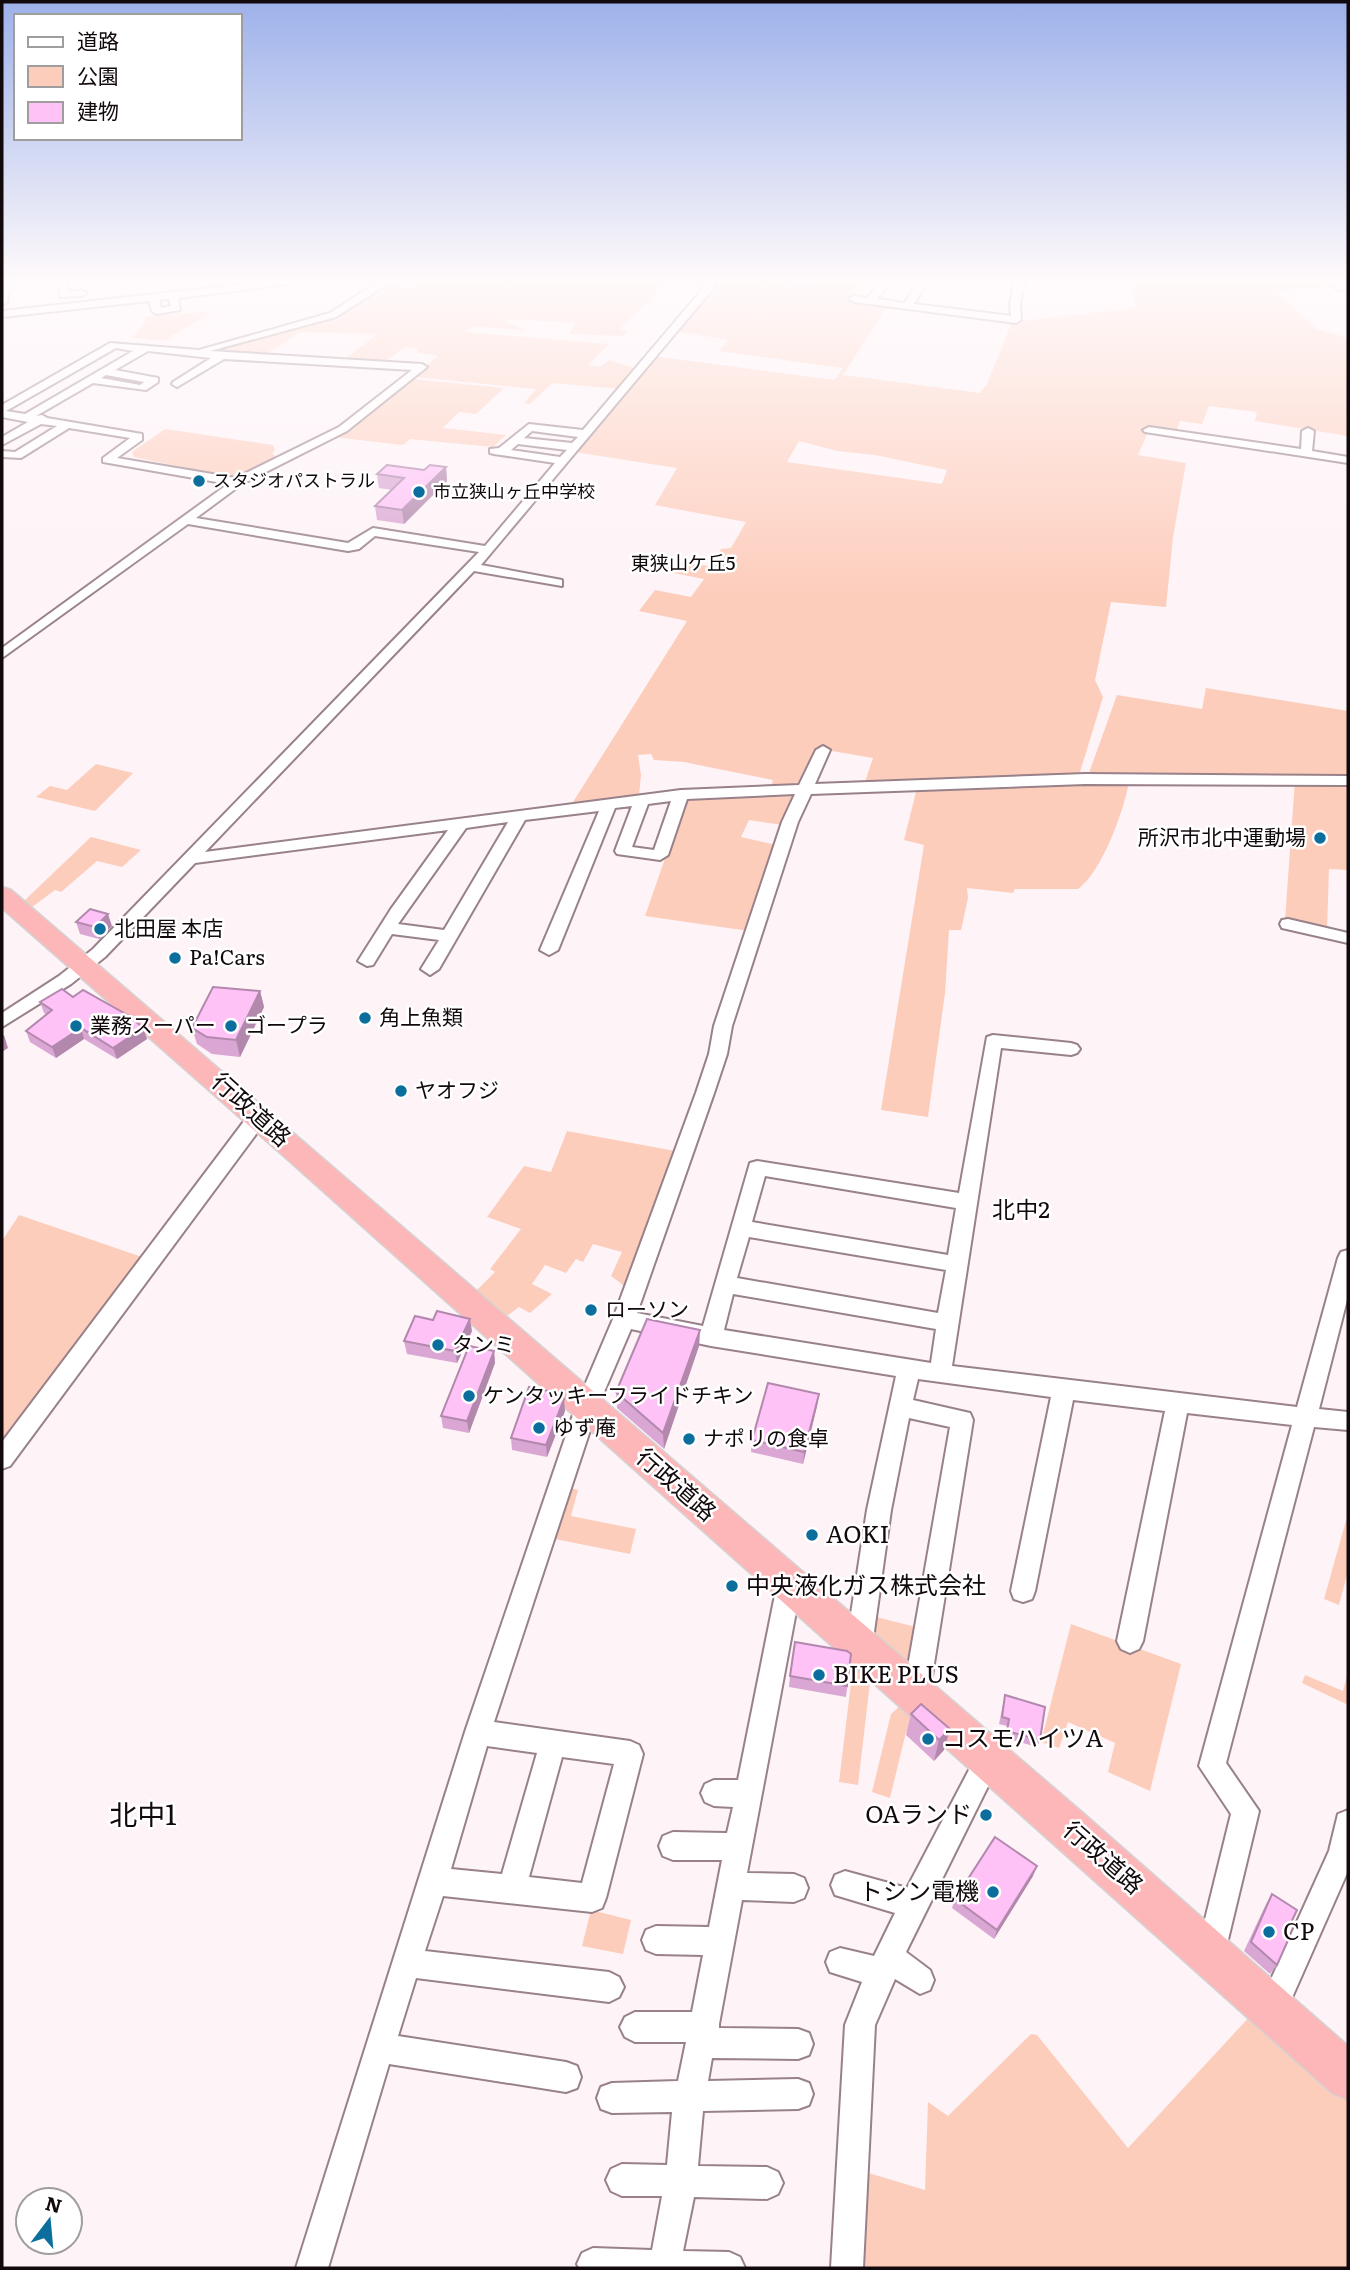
<svg xmlns="http://www.w3.org/2000/svg" width="1350" height="2270" font-family="Literata,'Noto Sans JP',serif">
<style>
.green{fill:#fdcdbc;fill-rule:evenodd}
.lines{fill:none;stroke-linecap:round;stroke-linejoin:round}
.minor-casing{stroke:#988189;stroke-width:4}
.highway-casing{stroke:#d4d3d3;stroke-width:3}
.minor{fill:#fff;fill-rule:evenodd}
.highway{fill:#feb7b8;fill-rule:evenodd}
.wall{fill:#daa7d4}
.shaded-wall{fill:#b288ad}
.building{fill:#fec2f7;stroke:#b288ad;stroke-width:2}
.poi-dot{fill:#0b6e9c;stroke:#fff;stroke-width:2.5}
.labels{text-anchor:middle;stroke-width:5;stroke-linejoin:round;paint-order:stroke}
.far-poi-label{font-size:18px;fill:#11090c;stroke:#fff;text-anchor:start}
.far-neighbourhood-label{font-size:19px;fill:#11090c;stroke:#fff}
.poi-label{font-size:21px;fill:#11090c;stroke:#fff;text-anchor:start}
.neighbourhood-label{font-size:23px;fill:#11090c;stroke:#fff}
.near-street-label{font-size:24px;fill:#11090c;stroke:#fff}
.near-poi-label{font-size:24px;fill:#11090c;stroke:#fff;text-anchor:start}
.near-neighbourhood-label{font-size:28px;fill:#11090c;stroke:#fff}
</style>
<rect width="100%" height="100%" fill="#fef3f7"/>
<g class="green">
<polygon points="423,279 701,279 707,287 666,284 619,329 628,331 624,336 569,334 577,323 508,319 504,322 529,331 473,326 465,332 609,344 588,365 600,367 610,360 636,369 620,389 552,383 530,404 524,403 536,389 416,377 414,375 438,356 416,352 419,349 406,347 382,363 342,361 378,334 301,332 261,357 204,351 332,318 389,281 410,288"/>
<path d="M710,279h48l49,6 2,-3 9,1 4,-4h44l-17,21 39,5 -45,70 137,18 7,-9 25,-62 125,-14 -9,-29h209l7,6 -68,7 41,37 31,9v98l-93,-15 2,-9 -48,-6 -7,18 -22,-3 -4,12 -27,-3 -11,25 48,8 -13,74 -7,70 -55,-5 -16,78 8,17 -23,75 -6,5 -209,5 8,-24 -53,-9 -18,36 -31,1 2,-6 -89,-18 -30,-2 -3,-6 -13,1 3,20 -2,20 -65,11 -1,-4 114,-181 -48,-10 16,-21 36,7 13,-18 -41,-8 6,-11 45,7 7,-18 10,-1 15,-26 -91,-17 22,-37 -103,-16 79,-96 181,24 9,-12 -125,-17 11,-11 -55,-9 37,-44zM799,441l38,10 38,4 72,15 -5,14 -155,-22z"/>
<polygon points="202,312 210,313 165,340 132,338 145,323 144,317"/>
<polygon points="411,379 504,388 476,414 459,412 443,428 506,435 493,447 410,439 403,445 333,437"/>
<polygon points="165,429 273,445 275,450 272,453 276,457 234,478 134,457 132,452"/>
<polygon points="1206,688 1348,711 1348,777 1280,774 1097,776 1089,773 1117,695 1202,709"/>
<polygon points="96,764 133,773 95,811 36,797 50,786 67,790"/>
<polygon points="1295,780 1348,782 1348,870 1329,869 1327,930 1285,920"/>
<path d="M1129,782c-5,28 -27,90 -51,107h-63l-2,4 -46,-5 1,10 -7,32h-12l-4,63 -17,124 -47,-7 43,-265 -20,-5 13,-52z"/>
<polygon points="792,791 797,795 783,825 749,820 741,837 776,845 749,931 645,916 686,798"/>
<polygon points="91,837 141,850 122,867 97,861 61,892 55,890 32,907 24,901"/>
<polygon points="567,1131 675,1151 627,1288 611,1276 622,1252 593,1244 583,1262 576,1259 566,1273 545,1265 532,1284 552,1294 530,1313 519,1307 503,1319 473,1294 495,1272 490,1269 521,1229 487,1217 524,1166 551,1172"/>
<polygon points="19,1215 145,1258 2,1448 2,1241"/>
<polygon points="571,1488 578,1490 571,1516 636,1529 630,1554 555,1539"/>
<polygon points="1347,1517 1348,1571 1339,1605 1324,1599"/>
<polygon points="876,1617 920,1628 913,1661 901,1663 873,1633"/>
<polygon points="1071,1624 1181,1664 1150,1791 1108,1772 1115,1743 1068,1722 1059,1748 1041,1742"/>
<polygon points="854,1658 875,1676 870,1682 858,1785 839,1782"/>
<polygon points="1348,1672 1348,1705 1302,1683 1305,1675 1343,1691"/>
<polygon points="904,1702 921,1718 906,1732 890,1798 872,1792 891,1714"/>
<polygon points="591,1910 631,1920 623,1954 582,1946"/>
<polygon points="1253,2013 1348,2102 1348,2268 858,2268 862,2171 925,2190 928,2102 948,2116 1031,2034 1037,2035 1128,2148"/>
</g>
<g class="lines">
<g class="minor-casing">
<g id="minor">
<polygon points="2,279 11,279 7,302 2,305"/>
<polygon points="58,279 68,279 68,292 82,290 87,293 82,296 60,297"/>
<path d="M293,279h33l-148,19 2,12 -23,4 -5,-3 -3,-10 -147,16v-6zM169,299l2,7 -10,2 -2,-8z"/>
<path d="M383,279h12l-59,38 -126,34 212,13 5,3 -80,64 -105,53 -46,34 152,25 25,-15 112,18 70,-83 -61,-9 -4,-1v-4l9,-1 30,-24 54,6 123,-145 -5,-6h10l5,6 -235,280 81,15v6l-88,-15 -269,281 476,-62 118,-5 17,-35 7,-4 7,4 -15,34 270,-10 263,2v9l-263,-1 -274,10 -13,28 -66,204 -5,28 -13,39 -77,220 66,13 47,-163 7,-2 202,32 28,-156 6,-2 78,8 6,2 3,4 -3,4 -6,2 -70,-7 -49,318 345,41 41,-149 3,-6 7,-2v46l-29,113 29,3v18l-34,-3 -88,336 33,48 -34,141 -4,10 -10,4 -10,-4 -4,-10 34,-138 -32,-48 93,-341 -105,-12 -44,228 -4,8 -9,4 -9,-4 -4,-8 48,-230 -92,-11 -38,191 -3,8 -9,3 -9,-3 -3,-8 40,-194 -133,-18 -5,21 57,13 3,7 -44,275 -4,9 -9,3 -9,-3 -4,-9 47,-268 -41,-9 -18,92 -19,136 -4,8 -9,4 -9,-4 -4,-8 21,-136 29,-134 -185,-30 -80,-17 -33,77 -104,316 136,19 9,4 4,9 -37,144 -4,10 -10,4 -149,-16 -18,55 184,21 10,5 5,10 -5,10 -10,5 -193,-24 -18,58 168,26 11,4 4,11 -4,11 -11,4 -177,-28 -61,204h-32l169,-536 111,-326 37,-87 83,-226 13,-39 5,-28 68,-204 13,-28 -108,5 -19,56 -8,5 -43,-6 -2,-3 17,-45 -17,2 -57,142 -9,5 -9,-5 59,-139 -74,9 -86,149 -9,6 -9,-6 18,-29 -47,-6 -19,31 -6,1 -9,-5 33,-52 57,-79 -253,33 -90,94 -34,27 -69,43v-14l57,-37 34,-27 386,-397 -104,-16 -16,13 -11,2 -160,-27 -186,134v-10l226,-164 -125,-22v-4l27,-20 -61,-10 -48,30 -19,-1v-6l13,1 42,-26 -16,-2 -39,21v-8l26,-15 -26,-5v-12l108,-62 89,7 131,-37zM116,348l17,3 -108,63 -19,-3zM148,351l63,7 -38,24 -1,2 5,3 47,-28 188,11 -73,57 -103,51 -119,-20 25,-18v-6l-95,-16 -5,-3 -6,1 57,-33 53,7 12,-8v-4l-43,-8zM106,375l38,7 -4,3 -39,-7zM532,431l46,6 -6,6 -48,-5zM518,444l49,6 -7,7 -49,-7zM671,801l-17,49 -22,-3 16,-43zM508,822l-64,108 -46,-6 68,-96zM765,1176l191,32 -8,47 -196,-33zM749,1237l197,33 -8,43 -201,-35zM733,1294l203,35 -5,34 -207,-33zM487,1746l50,7 -35,121 -51,-5zM562,1757l52,7 -32,119 -53,-6z"/>
<polygon points="779,279 808,279 813,282 808,285"/>
<polygon points="883,279 893,279 877,299 905,303 919,279 929,279 914,304 1011,316 1010,304 1015,279 1025,279 1020,304 1021,320 1016,323 854,302 849,299 854,296 867,298"/>
<polygon points="1348,282 1348,288 1339,290 1334,287"/>
<polygon points="1149,427 1301,449 1302,431 1308,428 1314,431 1312,451 1348,457 1348,463 1145,432 1143,430"/>
<polygon points="1288,919 1348,933 1348,943 1282,928 1280,924 1282,920"/>
<polygon points="258,1110 265,1112 268,1117 265,1122 10,1466 2,1469 2,1442 251,1112"/>
<polygon points="789,1574 798,1577 801,1585 747,1873 794,1874 804,1878 808,1888 804,1898 794,1902 742,1900 719,2024 719,2028 798,2029 809,2033 813,2044 809,2055 798,2059 712,2058 708,2081 798,2079 809,2083 813,2094 809,2105 798,2109 703,2111 698,2166 767,2167 778,2172 783,2183 778,2194 767,2199 694,2197 683,2251 729,2252 740,2257 745,2268 579,2268 577,2264 582,2253 593,2248 652,2250 662,2196 622,2196 611,2191 606,2180 611,2169 622,2164 667,2165 672,2112 612,2113 601,2109 597,2098 601,2087 612,2083 678,2081 686,2042 635,2042 625,2037 620,2027 625,2017 635,2012 692,2012 703,1955 656,1954 646,1950 642,1940 646,1930 656,1926 709,1927 722,1860 673,1860 663,1856 659,1846 663,1836 673,1832 727,1833 733,1807 714,1806 705,1802 701,1793 705,1784 714,1780 738,1780 777,1585 780,1577"/>
<polygon points="989,1745 998,1749 1002,1758 906,1952 930,1970 934,1980 930,1990 920,1994 895,1979 875,2025 863,2268 831,2268 845,2025 862,1982 830,1972 826,1962 830,1952 840,1948 874,1956 895,1913 835,1895 831,1885 835,1875 845,1871 907,1888 980,1749"/>
<polygon points="1348,1810 1348,1871 1283,2018 1273,2023 1263,2018 1258,2008 1329,1851 1338,1814"/>
</g>
</g>
<g class="highway-casing">
<polygon id="highway" points="2,887 11,890 1084,1814 1348,2046 1348,2100 1332,2093 287,1159 2,908"/>
</g>
<use href="#minor" class="minor"/>
<use href="#highway" class="highway"/>
</g>
<g class="wall">
<polygon points="446,467 447,481 404,524 377,520 375,506 392,490 379,488 377,474"/>
<polygon points="76,922 112,926 99,939 80,934"/>
<polygon points="260,991 264,1007 240,1057 212,1054 197,1044 192,1028"/>
<polygon points="73,997 143,1028 147,1039 117,1059 84,1039 56,1058 30,1042 26,1031 47,1015 44,1013 40,1002"/>
<polygon points="700,1330 699,1346 664,1449 617,1408 616,1392"/>
<polygon points="472,1331 457,1363 407,1354 404,1341"/>
<polygon points="494,1351 495,1363 469,1433 443,1428 441,1416"/>
<polygon points="819,1394 817,1406 803,1464 751,1452 752,1440"/>
<polygon points="565,1411 547,1457 512,1450 511,1438"/>
<polygon points="851,1654 846,1697 789,1687 790,1676"/>
<polygon points="1005,1695 1040,1740 1037,1747 1005,1738 1007,1726 999,1724"/>
<polygon points="921,1704 944,1750 934,1761 906,1735 911,1714"/>
<polygon points="1033,1876 994,1939 952,1908 955,1899"/>
<polygon points="1272,1894 1285,1935 1277,1965 1270,1974 1244,1951 1266,1904"/>
</g>
<g class="shaded-wall">
<polygon points="446,467 447,481 404,524 402,510"/>
<polygon points="108,914 112,926 99,939 95,927"/>
<polygon points="260,991 264,1007 240,1057 236,1040"/>
<polygon points="81,1028 84,1039 56,1058 52,1047"/>
<polygon points="143,1028 147,1039 117,1059 113,1048"/>
<polygon points="4,1035 8,1048 2,1052 2,1037"/>
<polygon points="470,1319 472,1331 457,1363 455,1351"/>
<polygon points="700,1330 699,1346 664,1449 663,1433"/>
<polygon points="494,1351 495,1363 469,1433 467,1421"/>
<polygon points="819,1394 817,1406 803,1464 804,1452"/>
<polygon points="564,1399 565,1411 547,1457 546,1445"/>
<polygon points="950,1729 944,1750 934,1761 939,1740"/>
<polygon points="1037,1866 1033,1876 994,1939 997,1930"/>
</g>
<g class="building">
<polygon points="387,465 424,470 430,465 446,467 402,510 375,506 404,478 377,474"/>
<polygon points="90,909 108,914 95,927 76,922"/>
<polygon points="213,987 260,991 236,1040 207,1037 192,1028"/>
<polygon points="62,989 73,997 83,990 131,1017 143,1028 113,1048 81,1028 52,1047 26,1031 52,1010 40,1002"/>
<polygon points="437,1311 470,1319 455,1351 404,1341 415,1316 433,1320"/>
<polygon points="647,1319 700,1330 663,1433 616,1392"/>
<polygon points="469,1346 494,1351 467,1421 441,1416"/>
<polygon points="768,1383 819,1394 804,1452 752,1440"/>
<polygon points="529,1387 557,1393 564,1399 546,1445 511,1438"/>
<polygon points="795,1642 847,1651 851,1654 847,1686 790,1676"/>
<polygon points="1005,1695 1045,1707 1040,1740 1007,1731 1009,1719 1002,1717"/>
<polygon points="921,1704 950,1729 939,1740 911,1714"/>
<polygon points="995,1837 1037,1866 997,1930 955,1899"/>
<polygon points="1272,1894 1297,1910 1285,1935 1289,1938 1277,1965 1251,1942"/>
</g>
<linearGradient id="sky" x2="0" y2="1"><stop stop-color="#9db1ea"/><stop offset="0.47" stop-color="#fffafb"/><stop offset="1" stop-color="#fffafb" stop-opacity="0"/></linearGradient>
<rect width="1350" height="597" fill="url(#sky)"/>
<g class="poi-dot">
<circle cx="199" cy="481" r="7"/>
<circle cx="419" cy="492" r="7"/>
<circle cx="1320" cy="838" r="7"/>
<circle cx="100" cy="929" r="7"/>
<circle cx="175" cy="958" r="7"/>
<circle cx="365" cy="1018" r="7"/>
<circle cx="76" cy="1026" r="7"/>
<circle cx="231" cy="1026" r="7"/>
<circle cx="401" cy="1091" r="7"/>
<circle cx="591" cy="1310" r="7"/>
<circle cx="438" cy="1345" r="7"/>
<circle cx="469" cy="1396" r="7"/>
<circle cx="539" cy="1428" r="7"/>
<circle cx="689" cy="1439" r="7"/>
<circle cx="812" cy="1535" r="7"/>
<circle cx="732" cy="1586" r="7"/>
<circle cx="819" cy="1675" r="7"/>
<circle cx="928" cy="1739" r="7"/>
<circle cx="986" cy="1815" r="7"/>
<circle cx="993" cy="1892" r="7"/>
<circle cx="1269" cy="1932" r="7"/>
</g>
<g class="labels">
<g class="far-poi-label">
<text x="213" y="487">スタジオパストラル</text>
<text x="433" y="498">市立狭山ヶ丘中学校</text>
</g>
<g class="far-neighbourhood-label">
<text x="683" y="570">東狭山ケ丘5</text>
</g>
<g class="poi-label">
<text x="1306" y="845" text-anchor="end">所沢市北中運動場</text>
<text x="114" y="936">北田屋 本店</text>
<text x="189" y="965">Pa!Cars</text>
<text x="379" y="1025">角上魚類</text>
<text x="90" y="1033">業務スーパー</text>
<text x="245" y="1033">ゴープラ</text>
<text x="415" y="1098">ヤオフジ</text>
<text x="605" y="1317">ローソン</text>
<text x="452" y="1352">タンミ</text>
<text x="483" y="1403">ケンタッキーフライドチキン</text>
<text x="553" y="1435">ゆず庵</text>
<text x="703" y="1446">ナポリの食卓</text>
</g>
<g class="neighbourhood-label">
<text x="1021" y="1218">北中2</text>
</g>
<g class="near-street-label">
<text transform="translate(251 1110) rotate(42)" y="8">行政道路</text>
<text transform="translate(676 1485) rotate(41)" y="8">行政道路</text>
<text transform="translate(1103 1858) rotate(41)" y="8">行政道路</text>
</g>
<g class="near-poi-label">
<text x="826" y="1543">AOKI</text>
<text x="746" y="1594">中央液化ガス株式会社</text>
<text x="833" y="1683">BIKE PLUS</text>
<text x="942" y="1747">コスモハイツA</text>
<text x="972" y="1823" text-anchor="end">OAランド</text>
<text x="979" y="1900" text-anchor="end">トシン電機</text>
<text x="1283" y="1940">CP</text>
</g>
<g class="near-neighbourhood-label">
<text x="143" y="1825">北中1</text>
</g>
</g>
<rect width="1350" height="2270" fill="none" stroke="#11090c" stroke-width="7"/>
<rect x="14" y="14" width="228" height="126" fill="#ffffff" stroke="#a09d9e" stroke-width="2"/>
<rect x="28" y="37" width="35" height="10" fill="#ffffff" stroke="#a09d9e" stroke-width="2"/>
<text x="77" y="49" font-size="21" fill="#11090c">道路</text>
<rect x="28" y="66" width="35" height="21" fill="#fdcdbc" stroke="#a09d9e" stroke-width="2"/>
<text x="77" y="84" font-size="21" fill="#11090c">公園</text>
<rect x="28" y="102" width="35" height="21" fill="#fec2f7" stroke="#a09d9e" stroke-width="2"/>
<text x="77" y="119" font-size="21" fill="#11090c">建物</text>
<g transform="translate(49 2221) rotate(16)"><circle r="33" fill="#ffffff" stroke="#a09d9e" stroke-width="2"/>
<path d="M0-5L12 26L0 18L-12 26Z" fill="#0b6e9c"/>
<text y="-10" font-size="19" font-weight="bold" text-anchor="middle" fill="#11090c">N</text>
</g>
</svg>
